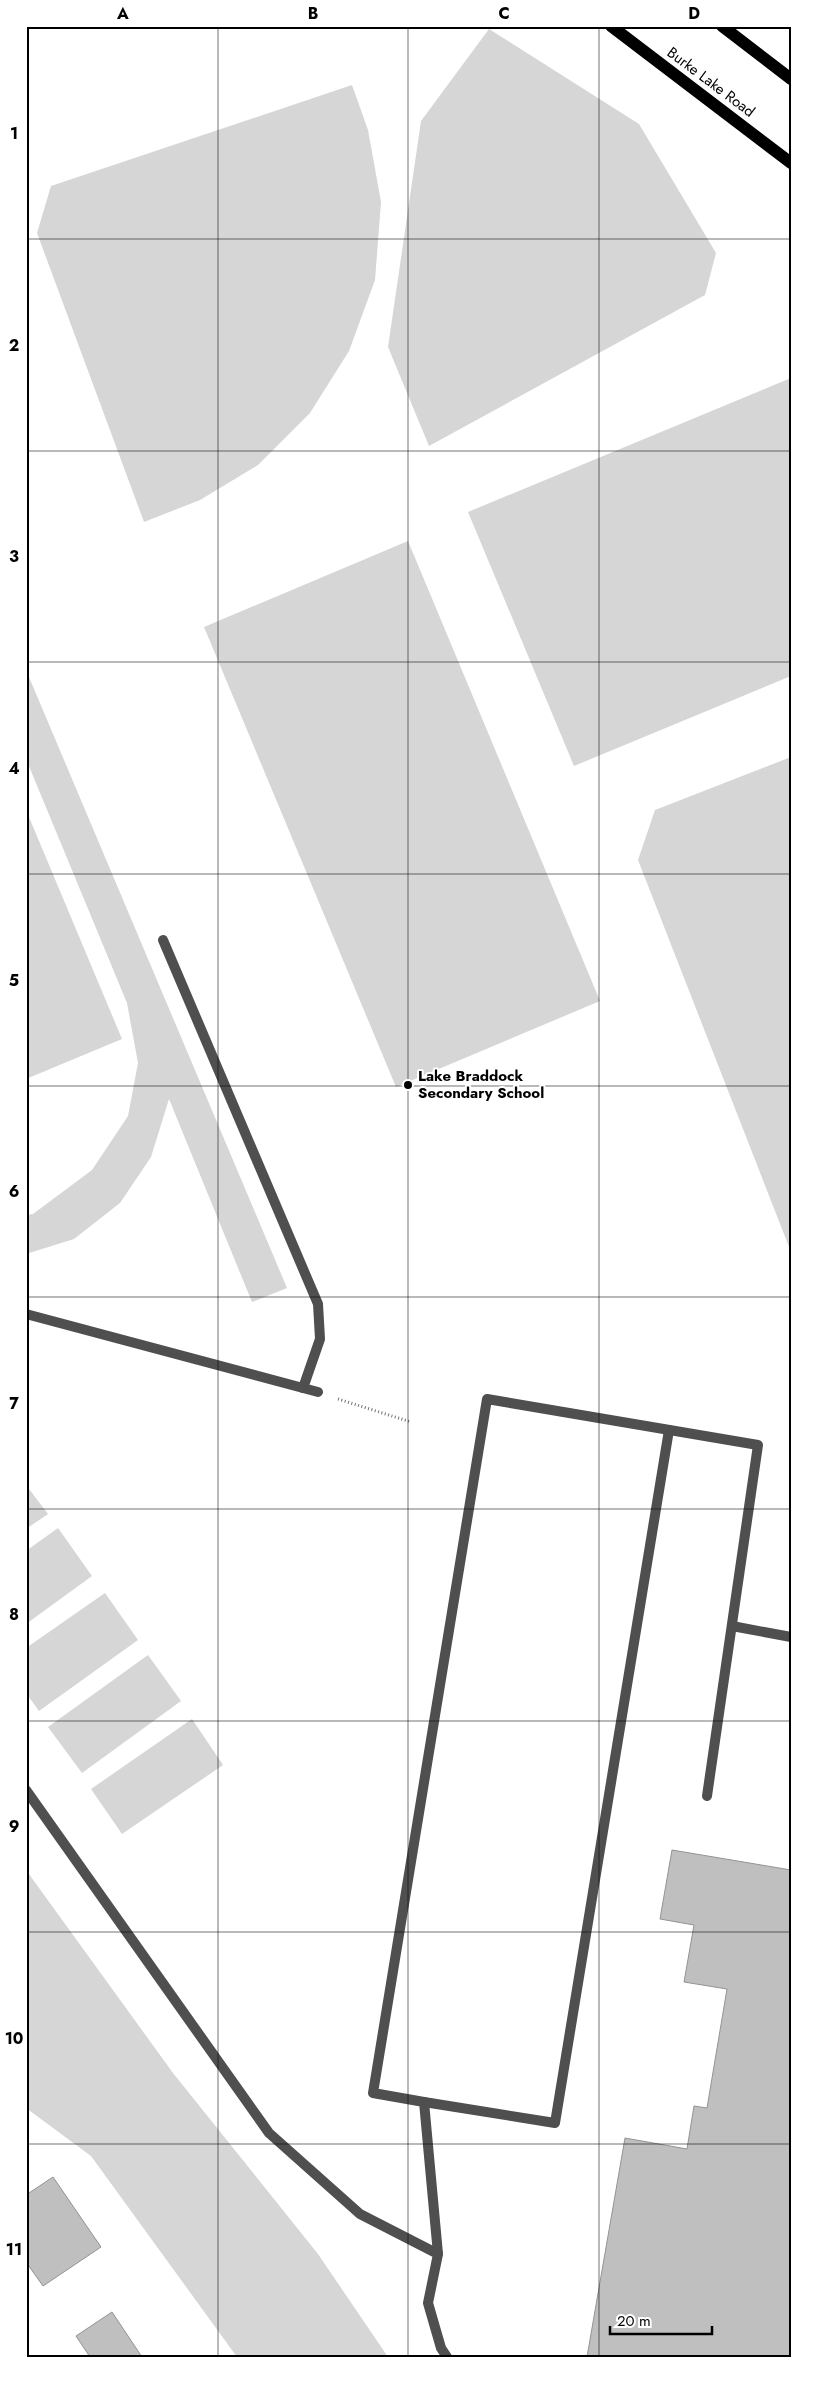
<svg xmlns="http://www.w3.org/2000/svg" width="817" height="2383" font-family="Jost,sans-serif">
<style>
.green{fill:#d6d6d6}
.building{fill:#bfbfbf;stroke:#939393}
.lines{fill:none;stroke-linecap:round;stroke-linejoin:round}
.path{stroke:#717171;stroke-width:3;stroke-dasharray:1 2.5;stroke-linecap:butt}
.service{stroke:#4f4f4f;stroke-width:10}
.primary{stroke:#000;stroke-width:12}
.grid{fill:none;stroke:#000;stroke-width:1;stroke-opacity:0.55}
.poi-dot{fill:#000;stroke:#fff;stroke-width:2}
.labels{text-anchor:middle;stroke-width:4;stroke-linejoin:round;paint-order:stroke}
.street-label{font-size:15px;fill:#000;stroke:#fff}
.poi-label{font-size:15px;font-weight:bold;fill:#000;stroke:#fff;text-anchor:start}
.neatline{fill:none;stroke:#000;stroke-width:2}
.grid-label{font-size:16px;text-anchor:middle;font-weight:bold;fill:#000}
</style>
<rect width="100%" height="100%" fill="#fff"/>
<g class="green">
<polygon points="489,29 639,124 716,253 705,295 429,446 388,347 421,121"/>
<polygon points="352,85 368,130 381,202 375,280 349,351 310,413 258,465 200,500 144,522 37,233 51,186"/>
<polygon points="791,378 791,676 574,766 468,512"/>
<polygon points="408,541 600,1001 396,1087 204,627"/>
<polygon points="26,670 287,1288 252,1302 169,1099 151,1157 120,1203 74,1239 26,1254 26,1215 33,1214 92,1170 128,1116 138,1063 127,1003 26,759"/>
<polygon points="791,757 791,1252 638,860 655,810"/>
<polygon points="26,810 122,1039 26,1079"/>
<polygon points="26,1485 48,1514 26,1529"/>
<polygon points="58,1528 92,1576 26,1624 26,1551"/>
<polygon points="105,1593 138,1640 39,1711 26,1693 26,1648"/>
<polygon points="148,1655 181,1701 82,1773 48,1727"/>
<polygon points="192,1719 223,1765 122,1834 91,1789"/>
<polygon points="26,1870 173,2073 318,2254 388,2357 237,2357 91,2156 26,2108"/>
</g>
<g class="building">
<polygon points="672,1850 791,1870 791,2357 587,2357 625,2138 687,2149 694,2106 707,2108 727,1989 684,1982 694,1925 660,1919"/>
<polygon points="53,2177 101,2247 43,2286 26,2262 26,2195"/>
<polygon points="112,2312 142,2357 90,2357 76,2336"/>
</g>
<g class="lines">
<polyline class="path" points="338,1399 411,1422"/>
<g class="service">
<polyline points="163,940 318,1304 320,1339 303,1388"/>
<polyline points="26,1314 318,1392"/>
<polyline points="732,1626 791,1637"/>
<polyline points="26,1790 269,2133 360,2214 438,2254 428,2303 441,2348 447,2357"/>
<polyline points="424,2102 555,2123 669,1430"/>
<polyline points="438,2254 424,2102 373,2093 487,1399 758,1445 707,1796"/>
</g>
<g class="primary">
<polyline points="611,26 791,163"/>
<polyline points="722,26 791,79"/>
</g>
</g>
<path class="grid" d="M218,26v2331M408,26v2331M599,26v2331M26,239h765M26,451h765M26,662h765M26,874h765M26,1086h765M26,1297h765M26,1509h765M26,1721h765M26,1932h765M26,2144h765"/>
<circle class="poi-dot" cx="408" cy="1085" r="5"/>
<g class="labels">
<g class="street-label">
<text transform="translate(711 82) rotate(37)" y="5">Burke Lake Road</text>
</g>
<g class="poi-label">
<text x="418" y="1081">Lake Braddock<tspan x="418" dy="17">Secondary School</tspan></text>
</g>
</g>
<rect width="817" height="2383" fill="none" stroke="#ffffff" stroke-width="55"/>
<path d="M610 2326v8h102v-8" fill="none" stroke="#000000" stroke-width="2.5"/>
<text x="617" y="2326" font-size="15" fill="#000000" stroke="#ffffff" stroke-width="4" paint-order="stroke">20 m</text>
<rect x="28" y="28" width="762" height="2328" class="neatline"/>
<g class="grid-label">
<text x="123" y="19">A</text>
<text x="313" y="19">B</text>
<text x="504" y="19">C</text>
<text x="694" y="19">D</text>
<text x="14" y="139">1</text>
<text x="14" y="351">2</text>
<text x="14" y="562">3</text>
<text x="14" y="774">4</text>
<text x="14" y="986">5</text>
<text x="14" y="1197">6</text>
<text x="14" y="1409">7</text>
<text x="14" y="1620">8</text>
<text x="14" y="1832">9</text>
<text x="14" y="2044">10</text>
<text x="14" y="2255">11</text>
</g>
</svg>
